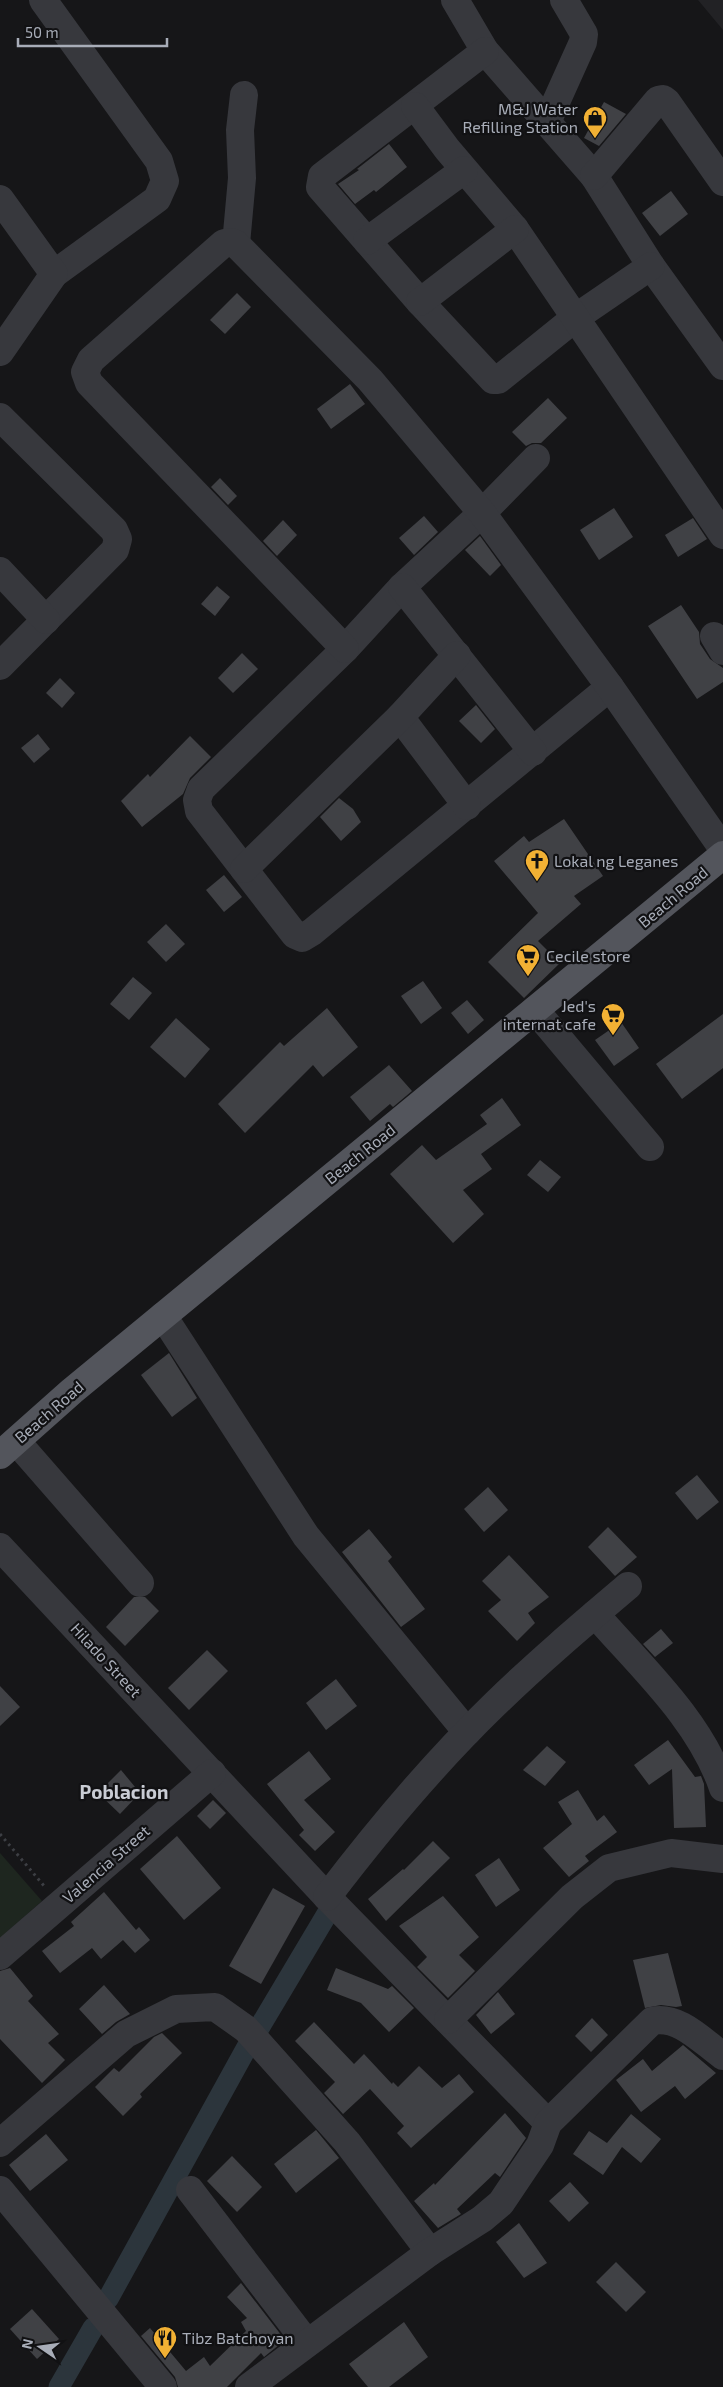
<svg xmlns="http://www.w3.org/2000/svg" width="723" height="2387" font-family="'Exo 2',sans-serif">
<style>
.built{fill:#222225}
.green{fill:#1e261f}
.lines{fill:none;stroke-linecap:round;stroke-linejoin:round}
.canal{stroke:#2c353c;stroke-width:21}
.building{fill:#404145}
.path{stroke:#3d3f44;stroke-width:3;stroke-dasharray:2.5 4;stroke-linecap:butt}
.minor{stroke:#37383d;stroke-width:28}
.major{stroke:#53555c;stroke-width:28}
.labels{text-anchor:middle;stroke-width:4.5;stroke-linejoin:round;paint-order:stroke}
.poi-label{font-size:16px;fill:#a8adb8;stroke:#111113;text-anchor:start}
.street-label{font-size:16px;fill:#a8adb8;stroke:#111113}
.quarter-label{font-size:19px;font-weight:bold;fill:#c9ccd4;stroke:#111113}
</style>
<rect width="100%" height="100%" fill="#161618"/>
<polygon class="built" points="698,0 723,0 723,30"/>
<polygon class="green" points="0,1853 42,1901 0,1938"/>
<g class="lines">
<g class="canal">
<polyline points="259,2028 327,1914"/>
<polyline points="108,2299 247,2047"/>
<polyline points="59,2387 93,2328"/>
</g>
</g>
<g class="building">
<polygon points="604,102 626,114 599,146 584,138"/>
<polygon points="389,144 407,167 376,192 374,190 355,204 338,184 359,170 357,169"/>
<polygon points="671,191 688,214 660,236 642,213"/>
<polygon points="237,293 251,307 225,334 210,320"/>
<polygon points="350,384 365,404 331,429 317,409"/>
<polygon points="548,398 567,418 541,443 532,443 526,446 512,432"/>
<polygon points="220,478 237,496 228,505 211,487"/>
<polygon points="614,508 633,537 599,560 580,530"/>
<polygon points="424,516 438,532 414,555 399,538"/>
<polygon points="693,518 707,539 678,557 665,535"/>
<polygon points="283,520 297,535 277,556 263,541"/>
<polygon points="480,536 501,565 490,576 465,550"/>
<polygon points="217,586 230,597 215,616 201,604"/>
<polygon points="681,605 699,632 700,644 710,659 723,668 723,682 697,699 648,626"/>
<polygon points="242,653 258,669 233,693 218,678"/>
<polygon points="60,678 75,693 62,708 46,693"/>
<polygon points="476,705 495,729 481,743 459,721"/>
<polygon points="38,734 50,749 34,763 21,748"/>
<polygon points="190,736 211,757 190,778 183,794 142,827 121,801 148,774 150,777"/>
<polygon points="339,798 353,809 361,822 341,841 320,817"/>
<polygon points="564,819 603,876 574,896 581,904 538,941 560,963 524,998 488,962 538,913 494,861 524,836 529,842"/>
<polygon points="224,875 242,897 224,912 206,890"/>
<polygon points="166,924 185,944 166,962 147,942"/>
<polygon points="133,977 152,993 129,1020 110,1004"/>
<polygon points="423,981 442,1008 421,1024 401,996"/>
<polygon points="467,1000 484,1020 468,1034 451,1013"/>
<polygon points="327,1008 358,1047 323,1077 313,1065 245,1133 218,1104 280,1042 284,1046"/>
<polygon points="723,1014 723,1068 682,1099 656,1064"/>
<polygon points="176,1018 210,1049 185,1078 150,1047"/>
<polygon points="621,1022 639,1048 614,1066 595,1040"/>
<polygon points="389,1065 412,1091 393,1107 390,1104 370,1121 350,1097"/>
<polygon points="502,1098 521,1125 481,1154 492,1169 463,1190 484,1214 453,1243 390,1174 422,1145 436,1160 487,1124 480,1115"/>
<polygon points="540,1160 561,1177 548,1192 527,1175"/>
<polygon points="169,1353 197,1398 172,1417 141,1375"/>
<polygon points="697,1475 719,1502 697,1520 675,1493"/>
<polygon points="488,1487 508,1510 484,1532 464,1509"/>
<polygon points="608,1527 637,1557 615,1576 588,1547"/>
<polygon points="369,1529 392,1557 388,1561 425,1609 401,1627 342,1552"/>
<polygon points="509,1555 549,1597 528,1613 535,1623 517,1641 488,1611 501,1600 482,1581"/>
<polygon points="134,1597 145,1597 159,1611 125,1646 106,1627"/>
<polygon points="661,1629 673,1643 655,1657 643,1644"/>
<polygon points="207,1650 228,1671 189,1710 168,1688"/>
<polygon points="336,1679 357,1706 326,1730 306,1703"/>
<polygon points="0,1686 20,1707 0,1726"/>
<polygon points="668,1740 695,1777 701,1776 704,1784 706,1827 674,1828 672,1769 649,1785 634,1765"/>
<polygon points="547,1746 566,1762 545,1786 523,1770"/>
<polygon points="309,1751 331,1779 304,1800 335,1832 315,1851 299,1835 304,1830 267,1784"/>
<polygon points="121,1770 140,1793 120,1814 98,1793"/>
<polygon points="578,1790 597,1821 604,1815 617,1832 585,1856 589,1861 569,1877 543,1848 572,1824 558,1802"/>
<polygon points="213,1800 226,1813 210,1829 197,1816"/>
<polygon points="177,1836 221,1888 184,1920 140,1869"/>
<polygon points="433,1841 450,1858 386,1921 368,1899 403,1869 404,1870"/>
<polygon points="499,1858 520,1890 496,1907 475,1875"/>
<polygon points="273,1888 305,1906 261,1984 229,1966"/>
<polygon points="104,1892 136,1930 139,1927 150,1940 135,1953 123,1940 101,1959 92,1948 60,1973 42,1951 74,1926 71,1922"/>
<polygon points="443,1896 479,1937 459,1955 475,1971 448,1998 417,1967 427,1957 399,1926"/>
<polygon points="668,1953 682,2006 676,2007 661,2005 645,2008 633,1960"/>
<polygon points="10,1968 33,1996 28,2001 59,2034 48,2043 65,2060 42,2083 0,2039 0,1971"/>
<polygon points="336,1968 388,1989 392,1986 414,2008 389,2032 361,2003 327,1990"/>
<polygon points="104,1985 130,2014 116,2022 102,2034 79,2009"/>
<polygon points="498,1992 515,2014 491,2034 476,2015"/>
<polygon points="592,2018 608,2035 591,2052 575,2036"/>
<polygon points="314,2022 354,2064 364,2054 392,2084 393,2082 398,2087 419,2066 442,2088 459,2074 474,2092 411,2148 397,2133 404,2126 370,2089 343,2114 324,2093 335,2082 295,2041"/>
<polygon points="162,2033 182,2053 140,2094 142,2097 123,2116 95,2087 114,2068 119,2072 154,2037"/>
<polygon points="683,2045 716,2073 685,2099 675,2086 641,2112 616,2080 643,2059 652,2071"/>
<polygon points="505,2113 526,2138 500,2177 495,2173 457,2209 461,2214 438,2228 414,2201 434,2183 435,2185"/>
<polygon points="631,2114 661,2139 641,2163 622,2147 603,2175 573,2154 589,2131 607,2143"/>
<polygon points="316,2130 339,2158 296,2193 274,2164"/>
<polygon points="46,2134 68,2160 30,2191 9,2165"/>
<polygon points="232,2156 262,2187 237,2212 207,2181"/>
<polygon points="570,2182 589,2203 569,2222 549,2201"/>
<polygon points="519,2223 547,2263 524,2278 496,2242"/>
<polygon points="616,2262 646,2292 626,2312 596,2282"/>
<polygon points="241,2283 285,2340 264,2357 261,2353 227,2387 178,2387 175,2377 141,2336 150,2328 186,2371 204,2357 210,2366 246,2331 241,2322 247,2318 227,2297"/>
<polygon points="32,2309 59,2339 37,2359 10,2329"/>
<polygon points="404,2322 428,2357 389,2387 368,2387 349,2364"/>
</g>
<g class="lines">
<polyline class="path" points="0,1834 45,1887"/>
<g class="minor">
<polyline points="43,0 159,161 165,181 157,199 54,274"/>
<polyline points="455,0 485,51 594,176 651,266 723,366"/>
<polyline points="485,51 322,176 320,187 420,302 493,380 498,380 575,318 651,266"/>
<polyline points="415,106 447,149 515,229 723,535"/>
<polyline points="547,122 583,42 584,34 564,0"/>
<polyline points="594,176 658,100 663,99 667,102 723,182"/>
<polyline points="0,199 54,274 0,352"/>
<polyline points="367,241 464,170"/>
<polyline points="236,244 242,178 240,130 244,95"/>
<polyline points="420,302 515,229"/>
<polyline points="0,417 114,530 118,539 115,550 0,666"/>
<polyline points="536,458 482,513 402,587 345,649 201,789 197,800 199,811 295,935 302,938 312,932 610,687"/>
<polyline points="0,571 46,620"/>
<polyline points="402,587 533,752"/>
<polyline points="714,636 723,651"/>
<polyline points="345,649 89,383 85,372 91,360 224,243 231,242 236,244 370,380 482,513 610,687 723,849"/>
<polyline points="400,717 467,806"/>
<polyline points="244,869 400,717 457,655"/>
<polyline points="535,1010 650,1147"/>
<polyline points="163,1316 306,1536 467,1732"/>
<polyline points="16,1441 140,1583"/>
<polyline points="0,1547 327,1897 548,2123"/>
<path d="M595,1614c46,53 105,106 128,174"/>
<path d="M327,1897c51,-67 106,-133 167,-192 43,-42 88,-80 134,-119"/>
<polyline points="0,1956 212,1773"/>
<polyline points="448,2020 572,1897 609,1868 671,1853 723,1859"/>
<polyline points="0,2143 126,2034 176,2009 215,2007 246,2029 347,2142 430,2252"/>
<polyline points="0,2190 163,2387"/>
<polyline points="190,2190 307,2343"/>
<path d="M249,2387l181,-135 52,-33 19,-16 39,-58 8,-22 104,-102c27,-6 50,20 71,35"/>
</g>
<polyline class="major" points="0,1455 72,1391 723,855"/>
</g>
<defs>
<g id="shop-pin" transform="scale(1.25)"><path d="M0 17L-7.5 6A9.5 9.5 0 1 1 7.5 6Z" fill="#f2b134" stroke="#111113"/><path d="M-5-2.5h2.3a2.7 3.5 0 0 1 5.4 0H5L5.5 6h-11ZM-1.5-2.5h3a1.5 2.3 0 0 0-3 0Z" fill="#111"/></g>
<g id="church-pin" transform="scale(1.25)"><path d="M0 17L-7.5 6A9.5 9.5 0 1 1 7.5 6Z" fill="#f2b134" stroke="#111113"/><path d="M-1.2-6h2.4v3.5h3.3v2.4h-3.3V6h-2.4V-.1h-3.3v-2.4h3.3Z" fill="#111"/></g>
<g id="supermarket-pin" transform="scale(1.25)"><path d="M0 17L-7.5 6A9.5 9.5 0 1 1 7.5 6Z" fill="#f2b134" stroke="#111113"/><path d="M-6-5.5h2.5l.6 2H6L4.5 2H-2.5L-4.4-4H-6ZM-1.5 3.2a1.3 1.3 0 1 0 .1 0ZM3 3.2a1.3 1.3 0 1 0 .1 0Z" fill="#111"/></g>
<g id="restaurant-pin" transform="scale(1.25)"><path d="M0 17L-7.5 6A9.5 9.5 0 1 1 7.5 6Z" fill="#f2b134" stroke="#111113"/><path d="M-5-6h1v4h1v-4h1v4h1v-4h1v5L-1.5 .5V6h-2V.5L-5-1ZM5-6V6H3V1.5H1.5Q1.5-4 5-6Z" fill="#111"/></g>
</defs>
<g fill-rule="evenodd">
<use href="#shop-pin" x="595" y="118"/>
<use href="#church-pin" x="537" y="861"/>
<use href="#supermarket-pin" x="528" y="956"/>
<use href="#supermarket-pin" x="613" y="1015"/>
<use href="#restaurant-pin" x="165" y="2338"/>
</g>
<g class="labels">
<g class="poi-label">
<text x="578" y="115" text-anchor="end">M&amp;J Water<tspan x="578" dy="18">Refilling Station</tspan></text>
<text x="554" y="867">Lokal ng Leganes</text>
<text x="546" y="962">Cecile store</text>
<text x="596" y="1012" text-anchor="end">Jed's<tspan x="596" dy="18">internat cafe</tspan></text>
<text x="182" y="2344">Tibz Batchoyan</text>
</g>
<g class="street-label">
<text transform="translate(673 897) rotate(-40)" y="6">Beach Road</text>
<text transform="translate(360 1154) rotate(-39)" y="6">Beach Road</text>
<text transform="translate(49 1412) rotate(-41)" y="6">Beach Road</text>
<text transform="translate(106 1660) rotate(47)" y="6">Hilado Street</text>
<text transform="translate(106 1864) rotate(-41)" y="6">Valencia Street</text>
</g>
<g class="quarter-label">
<text x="124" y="1799">Poblacion</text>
</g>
</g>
<g transform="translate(40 2347) rotate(283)" stroke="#111113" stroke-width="4" paint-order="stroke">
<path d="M0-4L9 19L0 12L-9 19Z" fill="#a8adb8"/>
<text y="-8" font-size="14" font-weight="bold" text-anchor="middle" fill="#a8adb8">N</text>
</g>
<path d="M18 38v8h149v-8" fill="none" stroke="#a8adb8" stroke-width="2.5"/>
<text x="25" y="38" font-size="15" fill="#a8adb8" stroke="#111113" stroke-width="4" paint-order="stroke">50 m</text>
</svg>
